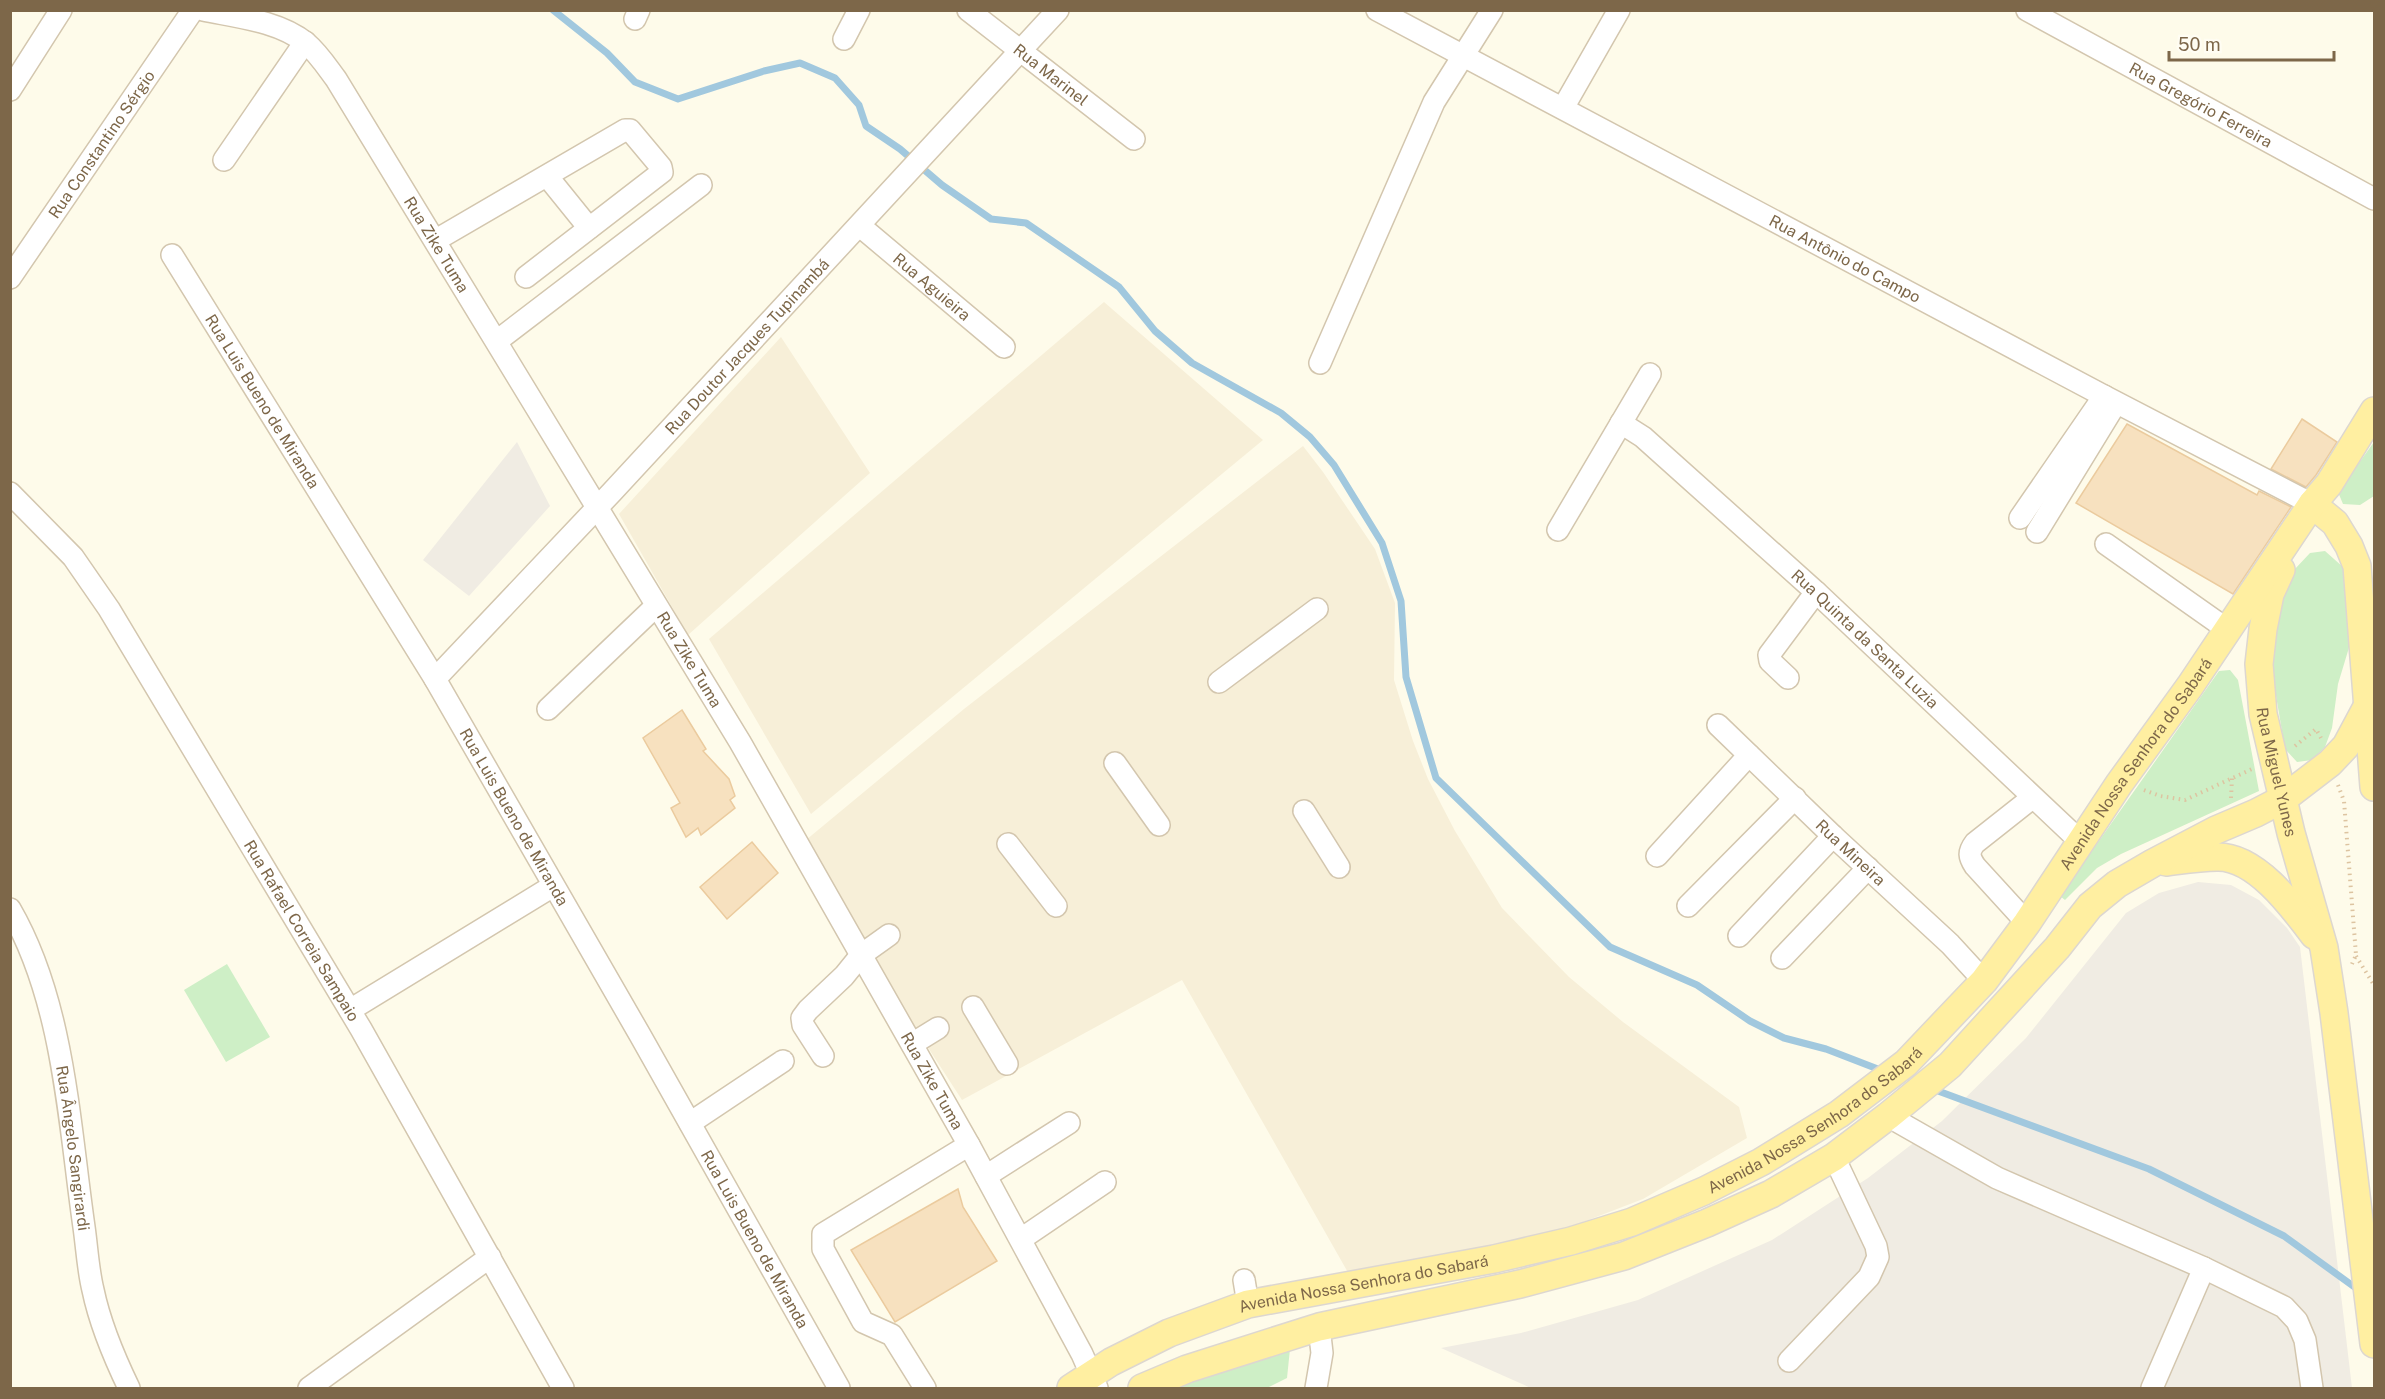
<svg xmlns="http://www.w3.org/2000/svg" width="2385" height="1399" font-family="'Public Sans',sans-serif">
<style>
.residential{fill:#f7efd8}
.industrial{fill:#f0ece3}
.green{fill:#ceefc6}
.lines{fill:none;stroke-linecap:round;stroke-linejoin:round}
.stream{stroke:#a1c8de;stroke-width:7}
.building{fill:#f7e1bf;stroke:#ebcb9e;stroke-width:1.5}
.minor-casing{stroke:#d3c6ae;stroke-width:24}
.major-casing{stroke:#ddd7d0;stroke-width:30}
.path{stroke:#ddc4a1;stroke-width:4;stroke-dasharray:1.5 4.5;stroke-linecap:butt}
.minor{stroke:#fff;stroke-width:21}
.major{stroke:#ffefa1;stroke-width:27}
.labels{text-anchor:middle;stroke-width:6;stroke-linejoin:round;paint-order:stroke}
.street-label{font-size:16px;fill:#7d6749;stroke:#fffdf3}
</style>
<rect width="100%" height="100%" fill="#fefbea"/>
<g class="residential">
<polygon points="1104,302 1263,440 811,814 709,639"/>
<polygon points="781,337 870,473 688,635 619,514"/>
<polygon points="1303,446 1323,472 1375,549 1395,603 1394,680 1413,741 1428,779 1455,831 1502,908 1569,977 1623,1022 1739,1107 1747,1138 1643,1199 1578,1224 1513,1242 1350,1276 1182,980 962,1100 916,1029 806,840 964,709"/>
</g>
<g class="industrial">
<polygon points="517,442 550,506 469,596 423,560"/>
<polygon points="2198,882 2231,885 2259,900 2287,928 2300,947 2352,1388 1531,1388 1441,1348 1521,1333 1638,1300 1772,1240 1868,1178 1942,1121 2026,1038 2126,913 2159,893"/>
</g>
<g class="green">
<polygon points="2374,442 2374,496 2360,505 2343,504 2338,492"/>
<polygon points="2325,551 2352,575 2354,631 2338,684 2332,728 2325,747 2312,760 2297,762 2285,749 2271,666 2274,626 2294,570 2310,553"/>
<polygon points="2230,670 2238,680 2259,791 2121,854 2097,868 2065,900 2060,896 2219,671"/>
<polygon points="227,964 270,1037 226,1062 184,990"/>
<polygon points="1290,1349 1287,1378 1267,1388 1161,1388"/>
</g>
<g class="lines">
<g class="stream">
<polyline points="553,10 607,53 635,82 678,99 764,71 800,63 835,78 859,105 866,126 900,149 942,185 991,219 1026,223 1119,287 1155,331 1192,363 1281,413 1310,437 1334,465 1382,543 1401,601 1406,677 1436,778 1610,947 1697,985 1750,1021 1784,1038 1826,1049 1883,1071"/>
<polyline points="1930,1088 2149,1169 2284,1236 2360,1291"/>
</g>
</g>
<g class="building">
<polygon points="2302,419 2337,442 2316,475 2306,487 2271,469"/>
<polygon points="2127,424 2257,495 2259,491 2291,507 2233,594 2076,503"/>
<polygon points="682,710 706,749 703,751 729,779 735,796 730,800 735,808 701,835 698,828 686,837 671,808 680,803 643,738"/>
<polygon points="752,842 778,873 727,919 700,887"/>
<polygon points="958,1189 963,1207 997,1261 895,1322 851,1250"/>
</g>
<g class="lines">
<g class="minor-casing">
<g id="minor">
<path id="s1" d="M203,10c34,7 76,11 103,33 12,10 21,24 30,36l404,663 229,403 113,209 15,34"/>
<path id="s2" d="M968,10l166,129"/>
<path id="s3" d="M1377,10l727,386 208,108"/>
<path id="s4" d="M2027,10l347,189"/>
<polyline points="635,19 639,10"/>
<polyline points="844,39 859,10"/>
<polyline points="10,90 61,10"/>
<polyline points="1563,108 1619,10"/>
<polyline points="224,160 305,42"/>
<polyline points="547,176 589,228"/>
<path id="s5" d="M860,226l144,121"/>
<polyline points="436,240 625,130 630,130 661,167 662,172 526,277"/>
<path id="s6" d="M172,255l263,424 205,356 199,353"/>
<path id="s7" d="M10,278l183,-268"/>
<polyline points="497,341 701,185"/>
<polyline points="1320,363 1434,102 1492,10"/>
<path id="s8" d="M1621,423l22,14 173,155 266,251"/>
<path id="s9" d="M10,493l63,64 36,52 252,420 202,359"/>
<polyline points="2020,518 2104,396"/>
<polyline points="1558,530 1650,374"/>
<polyline points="2037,532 2116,403"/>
<polyline points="2106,544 2228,630"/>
<polyline points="1788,678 1770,661 1769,655 1816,592"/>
<path id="s10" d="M435,679l177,-187 446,-482"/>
<polyline points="1219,682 1317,609"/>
<polyline points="548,709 656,606"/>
<path id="s11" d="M1718,725l115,111 117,108 34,37"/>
<polyline points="1115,763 1159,825"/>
<polyline points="1304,811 1339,867"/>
<polyline points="1008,844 1056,906"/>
<polyline points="1657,856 1749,755"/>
<polyline points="1688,906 1795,798"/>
<path id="s12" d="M10,909c54,93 59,214 74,318 3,21 4,43 9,63 7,34 21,67 36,98"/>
<path d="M2027,923l-52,-57c-6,-9 -7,-14 0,-23l57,-45"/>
<polyline points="1739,936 1833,836"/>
<polyline points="1782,958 1868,868"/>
<polyline points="973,1007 1007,1064"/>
<polyline points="350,1010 553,886"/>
<polyline points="912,1044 938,1028"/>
<polyline points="823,1056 803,1025 802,1018 808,1010 844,976 861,955 889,935"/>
<polyline points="1888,1116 1997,1178 2204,1268 2284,1307 2297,1321 2305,1340 2312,1388"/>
<polyline points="690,1123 783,1061"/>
<polyline points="986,1176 1069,1123"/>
<polyline points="1021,1239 1105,1182"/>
<polyline points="1244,1280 1248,1304"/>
<polyline points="1789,1361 1869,1277 1878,1257 1876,1246 1834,1157"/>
<polyline points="309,1388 490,1257"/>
<polyline points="925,1388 892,1335 863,1322 823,1249 823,1234 969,1145"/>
<polyline points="1316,1388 1322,1353 1319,1327"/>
<polyline points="2152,1388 2204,1268"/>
</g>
</g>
<g class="major-casing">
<g id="major">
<polyline points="2312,504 2335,523 2349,546 2357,566 2374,787"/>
<path id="s13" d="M2281,570l-11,24 -7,35 -4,35 4,50 28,119 33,115 10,65 40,331"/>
<path d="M2166,862c16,-2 34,-5 51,-5 39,-1 76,50 97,78"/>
<path id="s14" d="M1071,1388l40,-26 58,-29 79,-29 246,-45 77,-18 61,-19 72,-31 57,-29 78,-48 67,-51 78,-82 43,-58 92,-139 71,-98 122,-182 17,-20 45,-73"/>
<polyline points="1142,1388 1187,1369 1319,1327 1520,1284 1624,1256 1707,1223 1771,1194 1834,1157 1888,1116 1950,1065 2057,948 2090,906 2117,884 2153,863 2216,830 2256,813 2283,799 2330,763 2346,746 2369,703 2374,650"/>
</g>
</g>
<g class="path">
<polyline points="2295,746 2316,729 2321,738"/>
<polyline points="2338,785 2344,801 2356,955 2352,964"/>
<polyline points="2144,790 2160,796 2185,800 2252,769"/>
<polyline points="2231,798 2232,778"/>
<polyline points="2356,956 2374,985"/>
</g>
<use href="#minor" class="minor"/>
<use href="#major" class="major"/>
</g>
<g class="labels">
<g class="street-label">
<text dy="6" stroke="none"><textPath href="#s2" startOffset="105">Rua Marinel</textPath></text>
<text dy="6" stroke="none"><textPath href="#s4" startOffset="198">Rua Gregório Ferreira</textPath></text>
<text dy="6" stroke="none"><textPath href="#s7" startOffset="162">Rua Constantino Sérgio</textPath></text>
<text dy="6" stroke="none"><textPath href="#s1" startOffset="350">Rua Zike Tuma</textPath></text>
<text dy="6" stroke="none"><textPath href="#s3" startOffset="530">Rua Antônio do Campo</textPath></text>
<text dy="6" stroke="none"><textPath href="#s5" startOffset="94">Rua Aguieira</textPath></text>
<text dy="6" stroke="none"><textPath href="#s10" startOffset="456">Rua Doutor Jacques Tupinambá</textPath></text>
<text dy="6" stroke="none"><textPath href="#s6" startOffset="172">Rua Luis Bueno de Miranda</textPath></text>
<text dy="6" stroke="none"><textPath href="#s8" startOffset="326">Rua Quinta da Santa Luzia</textPath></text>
<text dy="6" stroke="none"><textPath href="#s1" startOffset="836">Rua Zike Tuma</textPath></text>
<text dy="6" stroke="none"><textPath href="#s14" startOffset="1286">Avenida Nossa Senhora do Sabará</textPath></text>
<text dy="6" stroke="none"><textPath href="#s13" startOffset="207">Rua Miguel Yunes</textPath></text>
<text dy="6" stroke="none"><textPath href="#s6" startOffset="658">Rua Luis Bueno de Miranda</textPath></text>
<text dy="6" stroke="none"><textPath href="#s11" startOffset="184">Rua Mineira</textPath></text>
<text dy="6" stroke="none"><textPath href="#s9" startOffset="528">Rua Rafael Correia Sampaio</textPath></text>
<text dy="6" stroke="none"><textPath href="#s1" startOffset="1322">Rua Zike Tuma</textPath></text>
<text dy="6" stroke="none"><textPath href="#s14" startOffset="800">Avenida Nossa Senhora do Sabará</textPath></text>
<text dy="6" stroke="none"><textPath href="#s12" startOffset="249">Rua Ângelo Sangirardi</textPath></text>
<text dy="6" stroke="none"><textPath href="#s6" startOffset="1144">Rua Luis Bueno de Miranda</textPath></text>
<text dy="6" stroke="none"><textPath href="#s14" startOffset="314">Avenida Nossa Senhora do Sabará</textPath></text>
</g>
</g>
<rect width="2385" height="1399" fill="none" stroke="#7d6749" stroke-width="24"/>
<path d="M2169 51v9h165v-9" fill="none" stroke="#7d6749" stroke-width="3"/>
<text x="2178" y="51" font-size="18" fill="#7d6749" stroke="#fffdf3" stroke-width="4.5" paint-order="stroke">50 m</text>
</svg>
